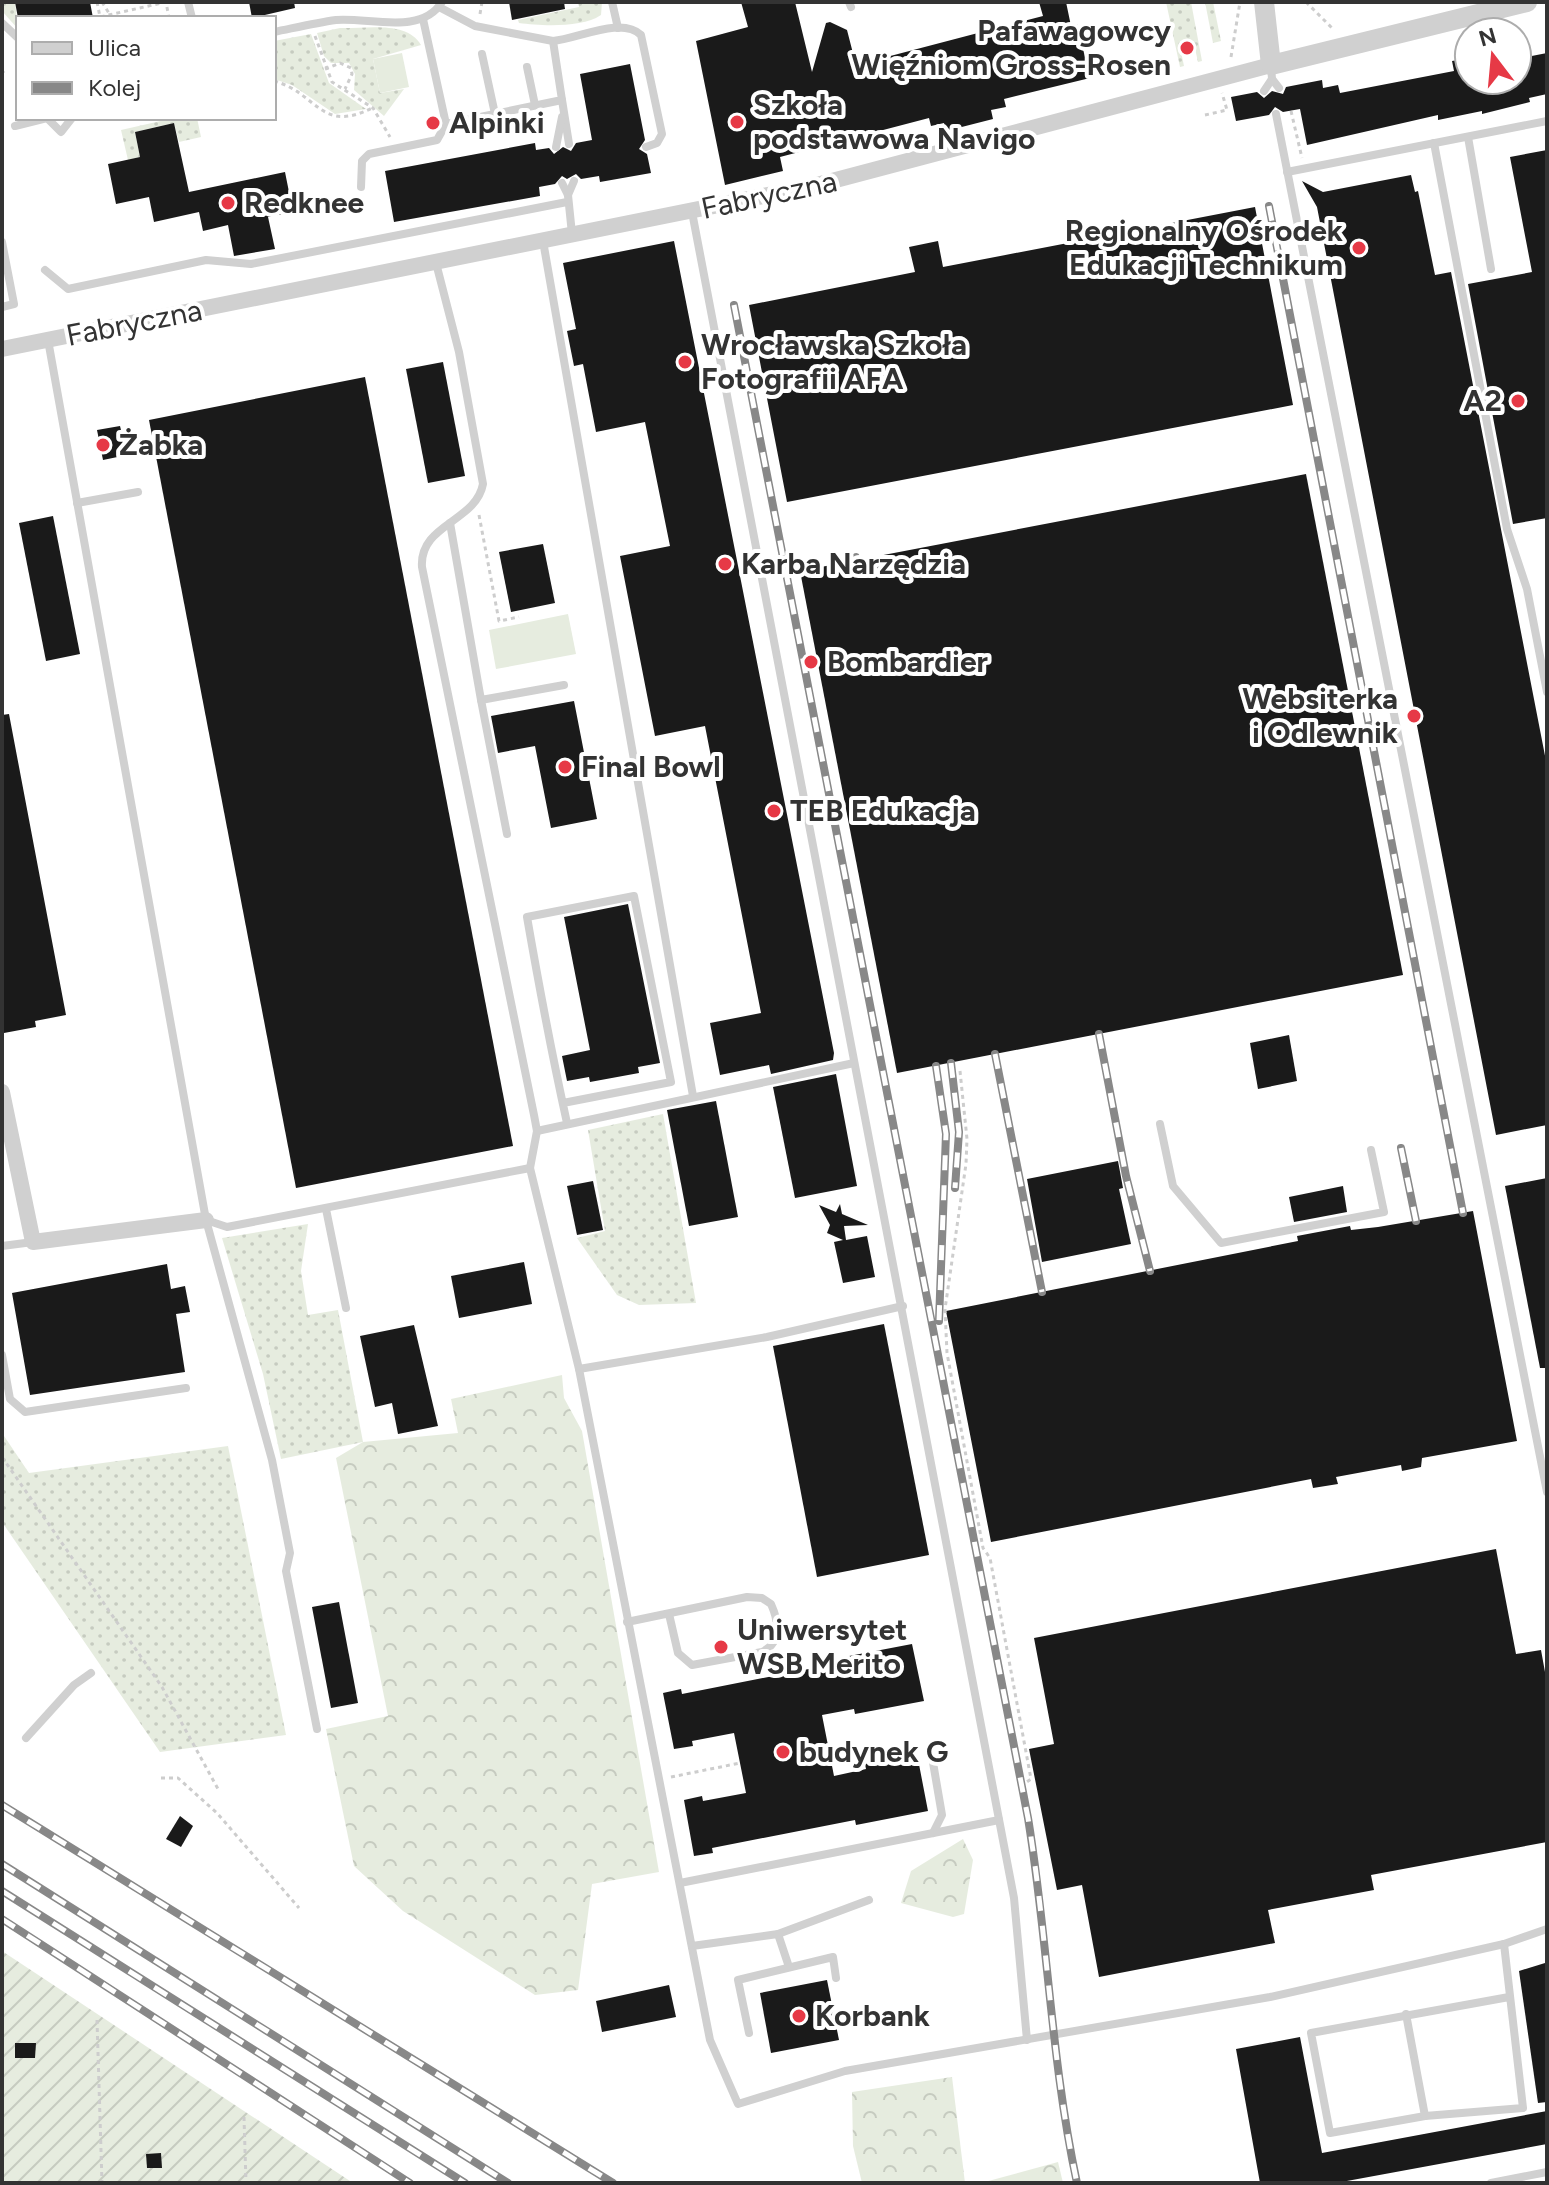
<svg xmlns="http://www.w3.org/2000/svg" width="1549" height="2185" font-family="Figtree,sans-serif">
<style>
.grass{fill:url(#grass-dots)}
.forest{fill:url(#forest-crowns)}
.garden{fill:url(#garden-furrows)}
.pitch{fill:#e6ecdf}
.building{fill:#1a1a1a}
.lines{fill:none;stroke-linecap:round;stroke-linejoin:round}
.path{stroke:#cdcdcd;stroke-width:3;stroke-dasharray:4 4;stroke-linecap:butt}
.service{stroke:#d0d0d0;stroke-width:8}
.minor{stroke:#d0d0d0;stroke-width:16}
.tertiary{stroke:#d0d0d0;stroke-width:20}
.rail-casing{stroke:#888;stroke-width:8}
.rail{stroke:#fff;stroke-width:5;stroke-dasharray:15;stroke-linecap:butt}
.poi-dot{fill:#e63946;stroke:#fff;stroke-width:3}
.labels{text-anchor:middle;stroke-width:8;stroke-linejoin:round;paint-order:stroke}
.poi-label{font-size:30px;font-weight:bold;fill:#333;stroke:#fff;text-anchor:start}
.street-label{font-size:30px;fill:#333;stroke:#fff}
</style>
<defs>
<pattern id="grass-dots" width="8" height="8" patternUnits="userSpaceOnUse" patternTransform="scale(2)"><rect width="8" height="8" fill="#e6ecdf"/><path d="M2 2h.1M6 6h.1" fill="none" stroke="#c6cbc0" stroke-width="1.8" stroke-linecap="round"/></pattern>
<pattern id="forest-crowns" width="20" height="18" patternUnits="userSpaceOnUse" patternTransform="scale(2)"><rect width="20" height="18" fill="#e6ecdf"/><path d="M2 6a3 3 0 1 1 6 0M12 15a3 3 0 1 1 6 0" fill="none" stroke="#c6cbc0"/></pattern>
<pattern id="garden-furrows" width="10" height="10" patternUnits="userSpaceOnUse" patternTransform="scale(2)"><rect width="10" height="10" fill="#e6ecdf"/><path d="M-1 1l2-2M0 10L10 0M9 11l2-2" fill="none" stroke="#c6cbc0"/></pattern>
</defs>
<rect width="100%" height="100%" fill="#fff"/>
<g class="grass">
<polygon points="2,2 15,2 18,29 2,11"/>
<path d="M578,2h24l-1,13c-19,13 -60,11 -82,8l-1,-3 61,-13z"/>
<polygon points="1166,2 1191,2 1202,61 1198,62 1194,44 1180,47 1184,66 1180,67"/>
<polygon points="1205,2 1213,2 1221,41 1213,43"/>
<path d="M340,28c25,1 67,-8 81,17l-48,14 7,34 24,-4 -20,27 -30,-26 1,-16 -6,-11h-18l-7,-7 -7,-23z"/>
<polygon points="311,34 329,83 366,109 335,114 292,85 274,79 274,41"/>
<polygon points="174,118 197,118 201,137 179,142 174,123 135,132 140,157 128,160 121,130"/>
<polygon points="663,1114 696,1303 639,1305 617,1295 577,1238 605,1231 588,1130"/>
<polygon points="308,1224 301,1271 308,1315 338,1310 363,1442 281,1459 263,1374 222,1238"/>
<polygon points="2,1433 29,1473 228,1446 286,1735 160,1752 2,1522"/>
</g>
<g class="forest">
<polygon points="562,1375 564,1398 582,1431 659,1872 592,1884 578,1990 535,1995 403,1911 354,1866 326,1729 388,1716 336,1458 363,1442 458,1433 451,1399"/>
<polygon points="963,1839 973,1860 964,1914 953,1917 901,1903 911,1871"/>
<polygon points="952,2077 965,2183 862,2183 853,2146 852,2092"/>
<polygon points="1058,2162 1063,2183 981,2183"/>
</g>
<polygon class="garden" points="2,1951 353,2183 2,2183"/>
<g class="pitch">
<polygon points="402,53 409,87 380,93 373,59"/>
<polygon points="568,614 576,654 496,669 489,630"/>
</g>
<g class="building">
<polygon points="15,2 90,2 93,18 18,18"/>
<polygon points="249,2 294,2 295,8 252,18"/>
<polygon points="509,2 564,2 565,9 512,20"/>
<polygon points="741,2 795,2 812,72 826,23 830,22 847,30 856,65 1043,16 1039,2 1066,2 1071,26 1077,24 1090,78 1004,99 1006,107 991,110 993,119 946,131 944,123 931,126 929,118 780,157 783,171 725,185 696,41 748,27"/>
<polygon points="1547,53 1547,94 1529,98 1530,102 1482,114 1482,111 1438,120 1438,115 1307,145 1300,109 1283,112 1275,107 1269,115 1236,121 1231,97 1257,92 1264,98 1272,91 1283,94 1286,87 1322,80 1323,88 1338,85 1340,93 1454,71 1452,61 1469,58 1469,80 1517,80 1517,59"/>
<polygon points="630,64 645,140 639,149 647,154 651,173 600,182 599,176 581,179 576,174 567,179 562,176 555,184 539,187 540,196 394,222 385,171 535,143 536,150 549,148 554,154 563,147 571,151 576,143 592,140 580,74"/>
<polygon points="174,123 189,192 285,172 293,212 268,217 275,249 234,256 228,225 203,231 199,212 154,222 149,197 116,204 108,164 140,157 135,132"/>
<polygon points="1547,150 1547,518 1513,524 1468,284 1532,272 1510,157"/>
<polygon points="1411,175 1415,192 1418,191 1435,275 1451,272 1547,766 1547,1125 1496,1135 1317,207 1302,181 1323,192"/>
<polygon points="1255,207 1293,405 787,502 749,305 915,272 909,247 938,241 943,267"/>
<polygon points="674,241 834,1053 833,1060 771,1074 769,1065 720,1075 710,1023 761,1013 705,726 655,736 620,556 670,546 645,422 596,432 583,364 574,366 567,331 576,329 563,263"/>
<polygon points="443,362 465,476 428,483 406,369"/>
<polygon points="365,377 513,1146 296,1188 149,420"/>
<polygon points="120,426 127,455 103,460 97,430"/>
<polygon points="1306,474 1403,975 897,1073 800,571"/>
<polygon points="53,516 80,654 46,661 19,523"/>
<polygon points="543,544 555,603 511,612 499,552"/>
<polygon points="574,701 597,819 551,828 535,746 498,753 491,716"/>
<polygon points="9,714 66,1015 35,1021 36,1027 4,1033 2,715"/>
<polygon points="628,904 660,1063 638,1067 639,1073 590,1082 589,1077 567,1081 562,1056 590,1050 564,917"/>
<polygon points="1289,1035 1297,1081 1258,1089 1250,1043"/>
<polygon points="836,1074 857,1186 795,1198 773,1087"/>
<polygon points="716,1101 738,1217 689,1226 667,1110"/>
<polygon points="1118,1161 1123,1188 1119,1189 1131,1244 1042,1262 1027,1179"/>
<polygon points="1547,1178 1547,1368 1540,1368 1505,1186"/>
<polygon points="593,1181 603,1230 577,1235 567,1186"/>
<polygon points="1343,1186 1347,1212 1294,1222 1289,1197"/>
<polygon points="840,1204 842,1214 868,1225 844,1226 846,1240 867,1236 875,1277 843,1283 834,1242 843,1240 827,1233 830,1225 819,1205 836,1212"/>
<polygon points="1473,1211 1517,1441 1422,1458 1421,1467 1402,1471 1401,1465 1336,1477 1338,1484 1313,1488 1311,1479 991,1542 946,1311 1298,1241 1297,1236 1350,1226 1351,1230 1378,1227"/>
<polygon points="524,1262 532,1304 459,1318 451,1276"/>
<polygon points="167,1264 171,1289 185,1286 190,1312 176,1314 185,1372 30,1395 12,1293"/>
<polygon points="884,1324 929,1555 817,1577 773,1346"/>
<polygon points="414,1325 438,1426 398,1434 392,1403 375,1407 360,1336"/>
<polygon points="1496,1549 1516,1654 1541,1650 1547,1683 1547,1842 1371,1875 1374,1890 1268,1910 1275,1943 1099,1977 1082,1885 1057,1890 1029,1749 1054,1744 1034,1638"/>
<polygon points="339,1602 358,1703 331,1708 312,1607"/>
<polygon points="912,1644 924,1701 855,1714 854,1709 822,1715 834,1776 866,1769 865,1764 917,1754 928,1811 856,1825 855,1820 712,1848 713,1853 694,1856 684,1800 702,1796 703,1801 746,1793 734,1733 692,1741 693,1746 674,1749 663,1693 681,1689 682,1694 824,1666 823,1661"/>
<polygon points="180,1816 193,1826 181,1847 166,1839"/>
<polygon points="1545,1963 1547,2102 1538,2103 1519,1971"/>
<polygon points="827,1980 839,2040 771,2053 760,1993"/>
<polygon points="669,1985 676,2017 602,2032 596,2001"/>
<polygon points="1300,2037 1322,2153 1547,2111 1547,2144 1336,2183 1260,2183 1236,2049"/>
<polygon points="15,2043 36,2043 35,2058 15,2058"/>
<polygon points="161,2153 162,2168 147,2168 146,2154"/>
</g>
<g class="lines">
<g class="path">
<polyline points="97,2 100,17 166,2 169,18"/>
<polyline points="102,2 112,18"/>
<polyline points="1306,2 1334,30"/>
<polyline points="480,14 482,2"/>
<polyline points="315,36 332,82 373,108 390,137"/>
<polyline points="1231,57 1240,2"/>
<polyline points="325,69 340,63 351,68 352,74 345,89"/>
<polyline points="2,71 4,73"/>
<path d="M274,81c44,12 46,53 98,27"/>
<polyline points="1291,111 1302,158"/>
<polyline points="1205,115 1227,110 1222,93"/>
<polyline points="479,515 499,621 519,617"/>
<polyline points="960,1071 967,1139 966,1164 945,1309 947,1353 983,1548 990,1558 1031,1779 1021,1786"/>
<polyline points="2,1457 162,1687 218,1789"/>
<polyline points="671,1777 740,1763"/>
<polyline points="161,1778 178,1778 217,1813 299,1908"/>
<polyline points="97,2020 102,2183"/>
<polyline points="244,2117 246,2183"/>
</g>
<g class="service">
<polyline points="188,2 192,18"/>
<polyline points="612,2 618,28"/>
<polyline points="849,2 851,7"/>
<polyline points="439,7 475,26 553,41 562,100 446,124"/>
<polyline points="2,23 18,38"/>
<path d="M274,32c20,-4 41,-9 62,-12 33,-3 85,16 106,-18"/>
<path d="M553,41c25,-2 68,-25 88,-6l21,99 -5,9 -11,4"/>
<polyline points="482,54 495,114"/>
<polyline points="1271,66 1272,79 1279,88"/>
<polyline points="527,67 535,105"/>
<polyline points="1264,91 1272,79"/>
<polyline points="562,100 569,144"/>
<polyline points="1276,114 1547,1492"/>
<polyline points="47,118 61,132 72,118"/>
<polyline points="15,126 47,118"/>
<polyline points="1468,137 1491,269"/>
<polyline points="1434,143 1507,529 1527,589 1547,692"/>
<polyline points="556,147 562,117"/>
<polyline points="1287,172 1547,121"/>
<polyline points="562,183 568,195 572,234"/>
<polyline points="361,187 362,161 369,154 437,140 446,124 423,19"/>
<polyline points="568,195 574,181"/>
<polyline points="692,212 1014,1898 1027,2040"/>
<polyline points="543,241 693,1096"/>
<polyline points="2,242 14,304 2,307"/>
<path d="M436,263l23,89 24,132c-7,38 -64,40 -61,83l112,548 3,16 -7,37"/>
<polyline points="45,270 68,289 206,260 251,264 567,202"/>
<polyline points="48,340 206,1220 272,1460 290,1553 286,1571 317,1729"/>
<polyline points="77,503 138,492"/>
<polyline points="450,523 481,700 564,685"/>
<polyline points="481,700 507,834"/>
<path d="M563,1103l108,-21 -37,-186 -107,21c12,69 25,138 40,206"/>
<polyline points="1160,1124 1173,1186 1221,1243 1384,1212 1371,1150"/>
<polyline points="537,1131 854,1063"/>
<polyline points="326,1209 346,1308"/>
<polyline points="206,1220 227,1227 530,1168 579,1369 767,1337 903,1306"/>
<polyline points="2,1246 33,1242"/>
<polyline points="2,1355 10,1399 25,1412 186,1388"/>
<polyline points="579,1369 710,2040 738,2104 845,2071 1270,1997 1504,1944 1547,1929"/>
<path d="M627,1622l120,-25 15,1 9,6c8,18 11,38 -9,48l-70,13 -14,-12 -9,-39"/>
<polyline points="26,1738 74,1685 91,1673"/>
<polyline points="930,1745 942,1815 933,1833"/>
<polyline points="680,1883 999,1820"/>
<polyline points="778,1934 789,1967"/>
<polyline points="1504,1944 1523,2108 1425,2116 1330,2133 1311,2033 1509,1997"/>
<polyline points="692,1946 778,1934 869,1900"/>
<polyline points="1406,2014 1425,2116"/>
<polyline points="749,2033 738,1980 833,1957 836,1978"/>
<polyline points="1491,2183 1547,2172"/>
</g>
<g class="minor">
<polyline points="2,349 813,186 1271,65"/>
<polyline points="2,1092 33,1242 206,1220"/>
</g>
<polyline class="tertiary" points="1264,2 1271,65 1527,2"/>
<g class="rail-casing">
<g id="rail">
<polyline points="1269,206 1463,1213"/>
<path d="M734,305l294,1513c20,122 23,244 49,365"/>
<polyline points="856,557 857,560"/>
<polyline points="841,560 842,563"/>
<polyline points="1099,1034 1126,1176 1150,1271"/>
<polyline points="995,1054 1042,1292"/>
<polyline points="951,1063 959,1132 955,1188"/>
<polyline points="936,1066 946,1134 939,1321"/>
<polyline points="1401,1148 1416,1221"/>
<polyline points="2,1805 613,2183"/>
<polyline points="2,1864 508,2183"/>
<polyline points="2,1891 465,2183"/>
<polyline points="2,1919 410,2183"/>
</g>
</g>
<use href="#rail" class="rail"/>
</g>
<g class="poi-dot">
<circle cx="1187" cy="48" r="8"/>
<circle cx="737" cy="122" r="8"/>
<circle cx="433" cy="123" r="8"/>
<circle cx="228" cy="203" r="8"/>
<circle cx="1359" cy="248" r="8"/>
<circle cx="685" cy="362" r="8"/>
<circle cx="1518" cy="401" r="8"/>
<circle cx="103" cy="445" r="8"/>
<circle cx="725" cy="564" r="8"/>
<circle cx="811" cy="662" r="8"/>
<circle cx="1414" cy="716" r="8"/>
<circle cx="565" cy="767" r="8"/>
<circle cx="774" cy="811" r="8"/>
<circle cx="721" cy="1647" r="8"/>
<circle cx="783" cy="1752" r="8"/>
<circle cx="799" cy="2016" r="8"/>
</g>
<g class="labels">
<g class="poi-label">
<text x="1171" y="41" text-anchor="end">Pafawagowcy<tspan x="1171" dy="34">Więźniom Gross-Rosen</tspan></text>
<text x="753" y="115">Szkoła<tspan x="753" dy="34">podstawowa Navigo</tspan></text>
<text x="449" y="133">Alpinki</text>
<text x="244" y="213">Redknee</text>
<text x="1343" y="241" text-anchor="end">Regionalny Ośrodek<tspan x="1343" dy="34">Edukacji Technikum</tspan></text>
<text x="701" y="355">Wrocławska Szkoła<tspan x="701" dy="34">Fotografii AFA</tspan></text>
<text x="1502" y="411" text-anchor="end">A2</text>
<text x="119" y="455">Żabka</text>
<text x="741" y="574">Karba Narzędzia</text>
<text x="827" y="672">Bombardier</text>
<text x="1398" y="709" text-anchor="end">Websiterka<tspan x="1398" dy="34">i Odlewnik</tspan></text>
<text x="581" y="777">Final Bowl</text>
<text x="790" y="821">TEB Edukacja</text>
<text x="737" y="1640">Uniwersytet<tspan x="737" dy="34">WSB Merito</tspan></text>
<text x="799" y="1762">budynek G</text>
<text x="815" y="2026">Korbank</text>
</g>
<g class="street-label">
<text transform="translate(769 195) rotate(-12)" y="10">Fabryczna</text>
<text transform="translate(134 323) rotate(-11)" y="10">Fabryczna</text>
</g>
</g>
<rect width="1549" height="2185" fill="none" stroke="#333333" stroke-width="8"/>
<rect x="16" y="16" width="260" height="104" fill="#ffffff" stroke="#adadad" stroke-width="2"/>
<rect x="32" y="42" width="40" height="12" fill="#d0d0d0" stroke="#adadad" stroke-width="2"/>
<text x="88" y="56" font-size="24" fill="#333333">Ulica</text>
<rect x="32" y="82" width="40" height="12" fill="#888888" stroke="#adadad" stroke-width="2"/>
<text x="88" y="96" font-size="24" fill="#333333">Kolej</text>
<g transform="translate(1493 56) rotate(344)"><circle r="38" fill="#ffffff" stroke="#adadad" stroke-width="2"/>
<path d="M0-6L14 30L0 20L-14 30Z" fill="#e63946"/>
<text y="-12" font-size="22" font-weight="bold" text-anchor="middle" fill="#333333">N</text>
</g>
</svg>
